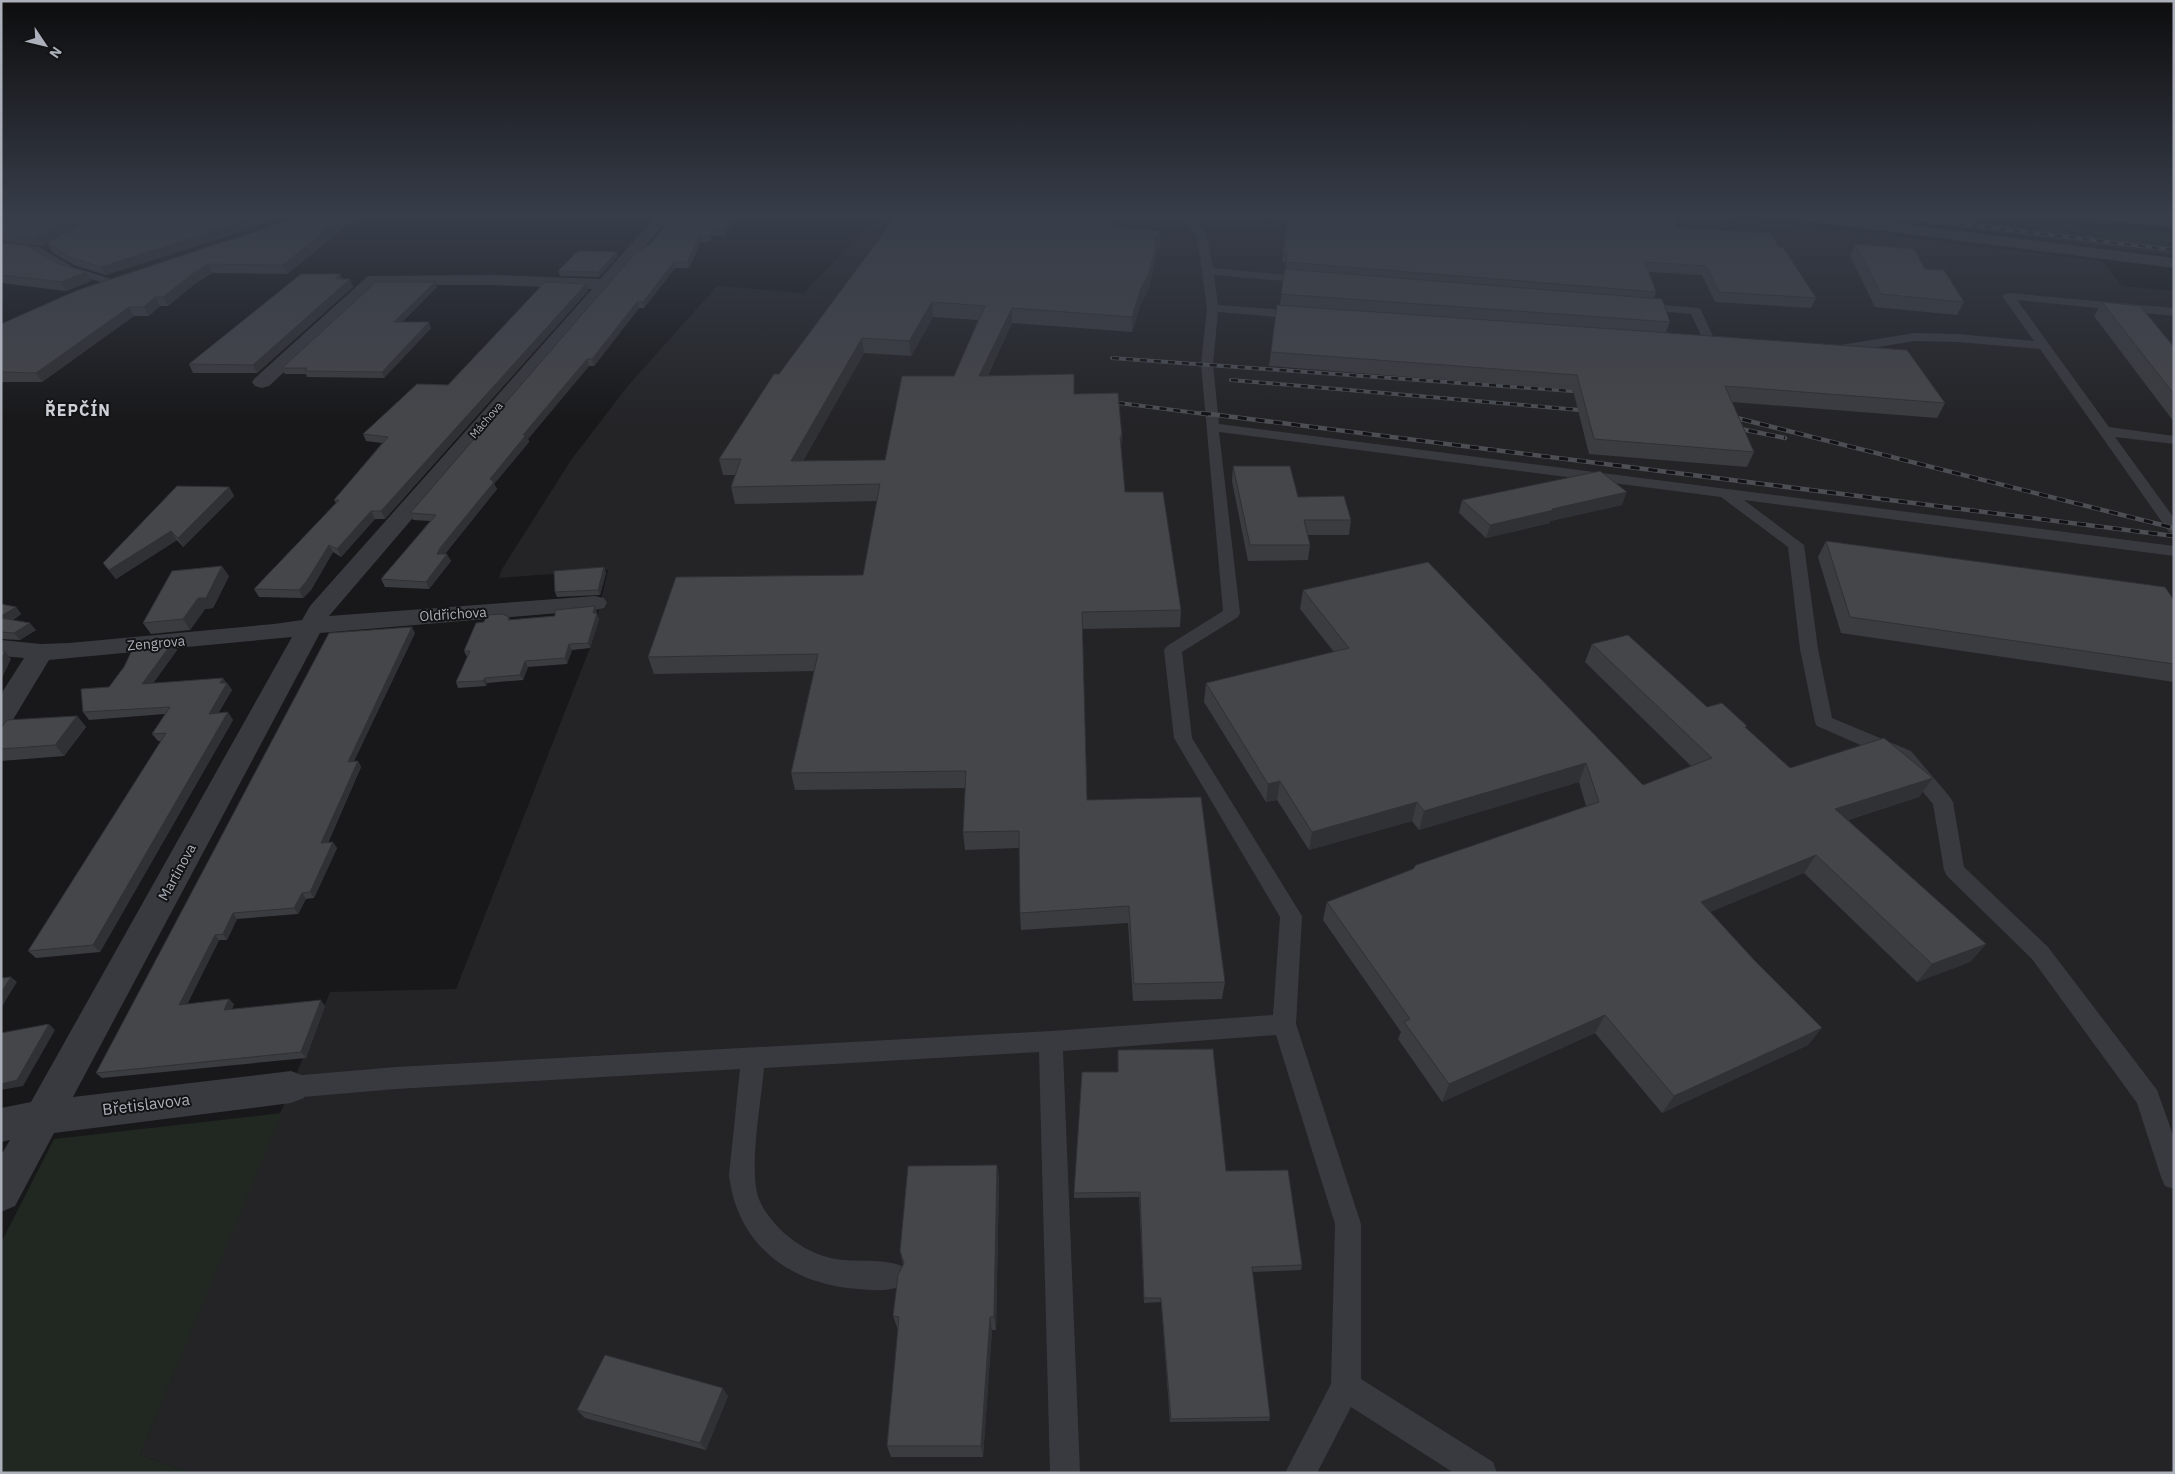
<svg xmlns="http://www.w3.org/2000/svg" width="2175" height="1474" font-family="'IBM Plex Sans',sans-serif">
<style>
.built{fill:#242427}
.green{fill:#202821}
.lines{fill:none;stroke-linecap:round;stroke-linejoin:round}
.service{fill:#393a3f;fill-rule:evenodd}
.minor{fill:#393a3f;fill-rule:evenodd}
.rail-far1-casing{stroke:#4c4e54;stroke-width:4}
.rail-casing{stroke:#4c4e54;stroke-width:4.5}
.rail-far1{stroke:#131315;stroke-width:2.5;stroke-dasharray:7;stroke-linecap:butt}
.rail{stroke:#131315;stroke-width:3;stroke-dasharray:9;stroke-linecap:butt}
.wall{fill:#3b3c40;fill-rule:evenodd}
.shaded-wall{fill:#303134}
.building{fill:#45464a;stroke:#303134;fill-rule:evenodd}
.labels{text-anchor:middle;stroke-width:4;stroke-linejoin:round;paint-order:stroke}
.far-street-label{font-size:11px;fill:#abb0ba;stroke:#131315}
.street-label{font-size:14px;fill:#abb0ba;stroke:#131315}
.far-district-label{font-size:16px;font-weight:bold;letter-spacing:1px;fill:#cccfd6;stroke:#131315}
.near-street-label{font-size:16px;fill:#abb0ba;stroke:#131315}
</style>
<rect width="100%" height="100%" fill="#18181a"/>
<g class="built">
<polygon points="877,215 1715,215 2102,261 2122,286 2174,291 2174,1473 191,1473 140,1455 330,992 456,989 590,648 608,570 499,578 502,569 571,460 627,387 717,286 804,293"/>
<polygon points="1852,215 1925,215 2174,245 2174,255"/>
</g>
<g class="green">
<polygon points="1,215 95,215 77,224 1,220"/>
<polygon points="1927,215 2042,219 2081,225 2174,233 2174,245"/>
<polygon points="282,1113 140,1455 191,1473 1,1473 1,1243 54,1139"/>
</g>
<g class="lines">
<g class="service">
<path d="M1180,215h11l16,19 6,34 95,9 6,3 -6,3 -94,-8 4,30 83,6 6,4 -6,4 -83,-7 -5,52 6,60 955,122v10l-430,-56 60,45 14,104 14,69 79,33 39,46 3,5 11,65 84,80 109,143 17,48v51l-9,-3 -4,-9 -24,-74 -105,-144 -85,-83 -3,-6 -11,-66 -36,-43 -80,-35 -2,-4 -15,-73 -12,-102 -67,-50 -502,-65 21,181 -2,4 -56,35 10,86 110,178 -6,108 65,200v155l132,83 4,11h-43l-103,-66 -34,66h-32l46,-89 4,-160 -59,-189 -213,16 17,422h-30l-11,-421 -275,16c-3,35 -14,92 -7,125 4,16 16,29 27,40 13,11 27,20 43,24 24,7 52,0 75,9l4,10 -4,10c-15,6 -30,4 -45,3 -68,-5 -120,-45 -128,-114l11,-106 -344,20 -105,9 -9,-3 -3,-8 3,-8 9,-3 105,-9 655,-36 222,-16 7,-98 -106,-179 -10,-88 3,-4 56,-35 -22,-247 6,-56 -10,-73z"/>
<polygon points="2070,215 2111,215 2174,221 2174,227 2075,218"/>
<polygon points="1,243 39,247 73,267 111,279 113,281 107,284 65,271 32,252 1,249"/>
<polygon points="2008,293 2174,308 2174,316 2017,300 2109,427 2174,436 2174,444 2115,437 2174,518 2174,534 2169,532 2040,349 1957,342 1915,341 1834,354 1828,350 1834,346 1915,333 1957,334 2034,341 2002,296"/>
<polygon points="1640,303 1700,308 1717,345 1711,349 1707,348 1691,314 1636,309 1634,307"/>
</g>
<g class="minor">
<polygon points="657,215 672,215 329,616 595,596 604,598 607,603 604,608 595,610 320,633 73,1097 291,1071 304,1076 309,1087 304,1098 291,1103 54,1133 15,1206 1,1212 1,1155 10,1140 1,1142 1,1108 31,1102 292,637 49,660 11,723 1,725 1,694 24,658 1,656 1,640 41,644 69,643 274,624 302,620 310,606 592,289 494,285 378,285 269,386 262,388 255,386 252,382 255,378 368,276 494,275 600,279"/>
<polygon points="1789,215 1833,215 2174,258 2174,268 1796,220 1791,218"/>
</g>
<g class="rail-far1-casing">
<g id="rail-far1">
<polyline points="1888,215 2174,250"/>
<polyline points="1112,358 1587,392"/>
<polyline points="1231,380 1592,411"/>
<polyline points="1104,401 1212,415"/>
</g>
</g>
<g class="rail-casing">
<g id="rail">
<polyline points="1202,413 2174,536"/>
<polyline points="1725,415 2174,528"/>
<polyline points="1731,427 1785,438"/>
</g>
</g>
<use href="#rail-far1" class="rail-far1"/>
<use href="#rail" class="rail"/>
</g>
<g class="wall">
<polygon points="292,215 106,275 74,265 52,252 47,243 77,227 41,246 1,241 1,218 59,221"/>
<polygon points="739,215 725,236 714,236 710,242 701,242 689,268 675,268 644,308 639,308 594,366 589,366 528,439 529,442 494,484 497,489 445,554 451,561 429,589 385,587 381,579 430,521 413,520 410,513 637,251"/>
<path d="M897,215h221l-5,13 48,17 -4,6 -1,4 -7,33 -9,18 -8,26 -120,-9 -24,52 86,19 48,42 -1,16 4,40 56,118 -1,17 -98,2 5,171 138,182 -3,17 -89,2 -5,-78 -107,7 -1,-17 -1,-65 -54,2 -2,-18 2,-44 -170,2 -4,-17 23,-102 -160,3 -6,-17 215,-82 14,-74 -142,3 -4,-17 4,-12h-12l-4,-16 60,-85zM933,317l45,3 -24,56 -69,84 -82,1 61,-108 47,3z"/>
<polygon points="1274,215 1672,215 1678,228 1779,247 1816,298 1811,308 1715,302 1702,275 1649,272 1656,292 1654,299 1670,322 1666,332 1945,403 1937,418 1732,402 1754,452 1747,467 1589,454 1573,390 1269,366 1277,305 1280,305 1285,269 1286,262 1282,262 1289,217"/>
<polygon points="345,227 287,274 212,273 196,283 168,306 160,306 149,316 134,316 42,382 1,382 1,324 78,290"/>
<polygon points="1,243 59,264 91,281 66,291 1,283"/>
<polygon points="1855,244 1925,269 1964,302 1957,315 1875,307 1850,256"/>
<polygon points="618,256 599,277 560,276 558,271"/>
<polygon points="342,279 350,279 353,287 257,373 193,373 189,364"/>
<polygon points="586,284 588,291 385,519 375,519 341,557 333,552 311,590 303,598 259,597 254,589 336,503 334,500 382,443 366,441 363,434 448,385"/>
<polygon points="437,287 402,322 431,328 384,378 307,377 306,374 285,374 282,368"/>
<polygon points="2102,302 2174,347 2174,422 2094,316"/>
<polygon points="1233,466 1298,497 1351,520 1349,535 1308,535 1310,545 1308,560 1248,561 1232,481"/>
<polygon points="229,487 234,496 183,547 177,540 116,579 103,563"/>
<polygon points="1462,500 1622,505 1550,521 1550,523 1486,538 1459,513"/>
<polygon points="1826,541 2174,600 2174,682 1841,633 1818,557"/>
<polygon points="604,567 606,573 600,595 557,597 555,592"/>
<polygon points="229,576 213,608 205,609 190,630 151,634 143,623"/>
<polygon points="1303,590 1643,785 1691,766 1585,662 1592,644 1746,729 1790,768 1933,778 1919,797 1848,820 1986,944 1970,962 1917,982 1804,873 1710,912 1808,1045 1662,1113 1595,1033 1442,1102 1398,1039 1401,1032 1323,920 1327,902 1586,806 1579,782 1419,830 1412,821 1309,850 1277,800 1266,802 1204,702 1206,683 1334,652 1300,609"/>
<polygon points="1,604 16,607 21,614 13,620 36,630 20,640 1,639"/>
<polygon points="597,612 596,613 599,619 590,648 572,650 567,664 528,667 523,680 487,683 486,686 458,688 456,682 468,657 467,657 464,651 484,622 509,617 510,620 555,616"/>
<polygon points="415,633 354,761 358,761 361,767 328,843 337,848 314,898 306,899 298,914 237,919 227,940 219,940 187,1004 234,1004 232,1009 325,1006 306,1058 102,1078 96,1073"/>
<polygon points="172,643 177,650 153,683 227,683 232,690 218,713 233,720 100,952 36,958 28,951 161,741 158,741 152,734 165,714 89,720 83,712"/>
<polygon points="77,716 86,727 64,756 1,761 1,749"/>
<polygon points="997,1165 999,1180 996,1330 992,1330 983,1457 891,1457 887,1446 898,1330 893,1316 903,1265 900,1251"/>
<polygon points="1226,1171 1302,1265 1301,1270 1252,1272 1270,1417 1269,1421 1170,1422 1161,1302 1144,1303 1139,1197 1074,1198 1074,1193"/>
<polygon points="728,1396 706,1450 585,1418 577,1410"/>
</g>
<g class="shaded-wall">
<polygon points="78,215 99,215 41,246 35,238"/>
<polygon points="263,215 292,215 106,275 101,267"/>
<polygon points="352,215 382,215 345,227 287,274 283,265 341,218"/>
<polygon points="734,215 739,215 725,236 724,230"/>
<polygon points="1113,215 1118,215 1108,241 1108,227"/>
<polygon points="713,230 714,236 710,242 709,236"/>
<polygon points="1161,231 1161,245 1157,251 1156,255 1149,288 1140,306 1132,332 1132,317 1140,291 1154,241"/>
<polygon points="700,236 701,242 689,268 687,262"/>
<polygon points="617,252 618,256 599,277 598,272"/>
<polygon points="674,262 675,268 644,308 643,302"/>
<polygon points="208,264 212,273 196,283 168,306 163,297 192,274"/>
<polygon points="86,272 91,281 66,291 61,282"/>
<polygon points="340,274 344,282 335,279"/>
<polygon points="350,279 353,287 257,373 253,365"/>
<polygon points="435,282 437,287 396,328 394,322"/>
<polygon points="586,284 588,291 385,519 381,511"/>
<polygon points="155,297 160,306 149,316 144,307"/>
<polygon points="637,302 639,308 594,366 592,359"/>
<polygon points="932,302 933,317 911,356 909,341"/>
<polygon points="129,307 134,316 42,382 36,373"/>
<polygon points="1012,308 1012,323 980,391 979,376"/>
<polygon points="429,322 431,328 384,378 382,372"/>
<polygon points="862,338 864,353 794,477 791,461"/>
<polygon points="587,359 589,366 528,439 529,442 494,484 497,489 444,555 437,554 490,479 523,435"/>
<polygon points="229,487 234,496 183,547 178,538"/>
<polygon points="1627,492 1622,505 1550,521 1550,523 1486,538 1490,525 1552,509"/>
<polygon points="371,511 375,519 341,557 337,549"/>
<polygon points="171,531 177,540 116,579 109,570"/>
<polygon points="329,545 333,552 311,590 303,598 299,590"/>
<polygon points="447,554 451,561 429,589 426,582"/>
<polygon points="222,566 229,576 213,608 205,609 190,630 183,619"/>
<polygon points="604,567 606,573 600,595 598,590"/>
<polygon points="595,606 597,612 595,619 593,613"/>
<polygon points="16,607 21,614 5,625 1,620 1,616"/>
<polygon points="597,613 599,619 590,648 588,643"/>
<polygon points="30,623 36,630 20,640 14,633"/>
<polygon points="412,627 415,633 351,767 348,762"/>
<polygon points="172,643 177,650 147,692 142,684"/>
<polygon points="569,644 572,650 567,664 565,658"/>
<polygon points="5,651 11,659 1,680 1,660"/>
<polygon points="525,661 528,667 523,680 520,675"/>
<polygon points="223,678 232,690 214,721 209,714 220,683"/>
<polygon points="485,678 487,683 486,686 483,681"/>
<polygon points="228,712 233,720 100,952 93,945"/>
<polygon points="77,716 86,727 64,756 55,745"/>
<polygon points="358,761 361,767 325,849 321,843"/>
<polygon points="1586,763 1579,782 1419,830 1424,811"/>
<polygon points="1933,778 1919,797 1824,827 1835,809"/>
<polygon points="1280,781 1277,800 1266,802 1268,784"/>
<polygon points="1417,802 1412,821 1309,850 1312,832"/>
<polygon points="333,842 337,848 314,898 310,892"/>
<polygon points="1816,855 1804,873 1691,920 1701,902"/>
<polygon points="302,893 306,899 298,914 294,908"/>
<polygon points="233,913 237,919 227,940 223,934"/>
<polygon points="215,935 219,940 184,1011 179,1005"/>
<polygon points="1986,944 1970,962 1917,982 1932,964"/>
<polygon points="11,977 17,982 1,1008 1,993"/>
<polygon points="229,999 234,1004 229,1015 224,1010"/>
<polygon points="321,1000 325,1006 306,1058 301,1052"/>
<polygon points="1605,1015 1595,1033 1442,1102 1449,1084"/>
<polygon points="49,1024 55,1030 23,1086 1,1090 1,1084"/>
<polygon points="1822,1028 1808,1045 1662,1113 1674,1096"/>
<polygon points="997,1165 999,1180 996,1330 994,1317"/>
<polygon points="990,1317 992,1330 983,1457 981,1446"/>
<polygon points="723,1388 728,1396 706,1450 700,1443"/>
</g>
<g class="building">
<polygon points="69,215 78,215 35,238 1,233 1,218 59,221"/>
<polygon points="98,215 263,215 101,267 69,257 47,243"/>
<polygon points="305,215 352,215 341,218 283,265 208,264 192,274 163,297 155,297 144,307 129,307 36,373 1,372 1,324 78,290"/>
<polygon points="674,215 734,215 724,230 713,230 709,236 700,236 687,262 674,262 643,302 637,302 592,359 587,359 523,435 526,435 490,479 494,482 440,548 437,554 447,554 426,582 381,579 436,515 410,513 637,251 649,245"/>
<path d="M897,215h216l-5,12 53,4 -7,10 3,1 -8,31 -9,18 -8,26 -120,-9 -33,68 95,-2v20l44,-1 4,43h-2l5,56h38l18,118 -99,2 5,188 114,-3 24,185 -91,2 -5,-78 -109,7 -1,-82 -56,1 3,-61 -175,2 27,-119 -170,3 28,-80 187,-2 17,-91 -149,3 10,-28h-22l55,-85h5zM932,302l53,4 -31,70h-52l-17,84 -94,1 71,-123 47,3z"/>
<polygon points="1289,215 1672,215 1678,228 1771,233 1779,247 1783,247 1816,298 1719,292 1706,266 1645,262 1656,292 1286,262 1287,252 1283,252"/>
<polygon points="1,243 26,245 59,264 86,272 61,282 1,275"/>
<polygon points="1855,244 1914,249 1925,269 1944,270 1964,302 1881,294"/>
<polygon points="578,251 617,252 598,272 558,271"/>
<polygon points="1285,269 1662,299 1670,322 1281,294"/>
<polygon points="301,274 340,274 335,279 350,279 253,365 189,364"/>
<polygon points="376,282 435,282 394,322 429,322 382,372 305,371 307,368 282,368"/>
<polygon points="545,282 586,284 381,511 371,511 337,549 329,545 306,582 299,590 254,589 339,500 334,500 388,437 363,434 417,384 448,385"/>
<polygon points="2102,302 2140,306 2174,347 2174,394"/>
<polygon points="1277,305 1907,350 1945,403 1725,386 1754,452 1594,439 1577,375 1271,352"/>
<polygon points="1233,466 1290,466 1298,497 1344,496 1351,520 1304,520 1310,545 1250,545"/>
<polygon points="1600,471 1627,492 1552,509 1554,510 1490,525 1462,500"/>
<polygon points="177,486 229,487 178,538 171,531 109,570 103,563"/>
<polygon points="1826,541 2165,587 2174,600 2174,664 1850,617"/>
<polygon points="1428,562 1643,785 1712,758 1592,644 1628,635 1707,707 1722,703 1747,726 1745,727 1790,768 1884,738 1933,778 1835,809 1986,944 1932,964 1816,855 1701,902 1756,962 1822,1028 1674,1096 1605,1015 1449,1084 1404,1022 1410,1019 1327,902 1413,869 1416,865 1599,802 1586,763 1424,811 1417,802 1312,832 1280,781 1268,784 1206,683 1349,648 1303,590"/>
<polygon points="222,566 206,598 198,598 183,619 143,623 172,571"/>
<polygon points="604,567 598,590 555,592 554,571"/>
<polygon points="1,604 16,607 1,616"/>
<polygon points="595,606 593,613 597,613 588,643 569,644 565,658 525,661 520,675 485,678 483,681 456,682 470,651 464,651 476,623 484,622 487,615 502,614 509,617 508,620 555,616 555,610"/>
<polygon points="1,618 30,623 14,633 1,632"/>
<polygon points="412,627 348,762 358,761 321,843 333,842 310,892 302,893 294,908 233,913 223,934 215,935 179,1005 229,999 224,1010 321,1000 301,1052 96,1073 329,633"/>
<polygon points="172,643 142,684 223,678 220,683 227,683 209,714 228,712 93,945 28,951 166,733 152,734 170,707 83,712 81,689 109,687 124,667 134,646"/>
<polygon points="1,651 5,651 1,660"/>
<polygon points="77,716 55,745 1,749 1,728 7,720"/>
<polygon points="11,977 1,993 1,978"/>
<polygon points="49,1024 17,1080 1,1084 1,1033"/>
<polygon points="1213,1049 1226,1171 1288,1170 1302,1265 1252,1267 1270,1417 1171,1419 1161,1298 1144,1298 1140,1192 1074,1193 1082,1072 1118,1072 1118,1050"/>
<polygon points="997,1165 994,1317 990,1317 981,1446 887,1446 899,1317 893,1316 898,1275 904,1263 900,1251 908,1166"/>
<polygon points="605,1355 723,1388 700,1443 577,1410"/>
</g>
<linearGradient id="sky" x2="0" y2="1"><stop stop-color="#0d0d0e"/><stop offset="0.51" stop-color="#373d49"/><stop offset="1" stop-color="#373d49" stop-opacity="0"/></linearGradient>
<rect width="2175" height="422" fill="url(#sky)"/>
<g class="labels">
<g class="far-street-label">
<text transform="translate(486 420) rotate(-49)" y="4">Máchova</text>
</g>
<g class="street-label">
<text transform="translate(453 614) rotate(-4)" y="5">Oldřichova</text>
<text transform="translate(156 643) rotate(-5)" y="5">Zengrova</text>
<text transform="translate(177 872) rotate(-61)" y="5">Martinova</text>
</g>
<g class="far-district-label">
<text x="78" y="416">ŘEPČÍN</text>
</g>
<g class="near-street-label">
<text transform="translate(146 1104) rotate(-7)" y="6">Břetislavova</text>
</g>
</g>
<rect width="2175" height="1474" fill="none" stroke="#abb0ba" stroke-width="5"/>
<g transform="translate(45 45) rotate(125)" stroke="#131315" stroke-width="4" paint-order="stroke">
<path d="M0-4L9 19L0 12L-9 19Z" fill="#abb0ba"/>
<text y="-8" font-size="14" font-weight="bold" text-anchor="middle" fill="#abb0ba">N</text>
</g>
</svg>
